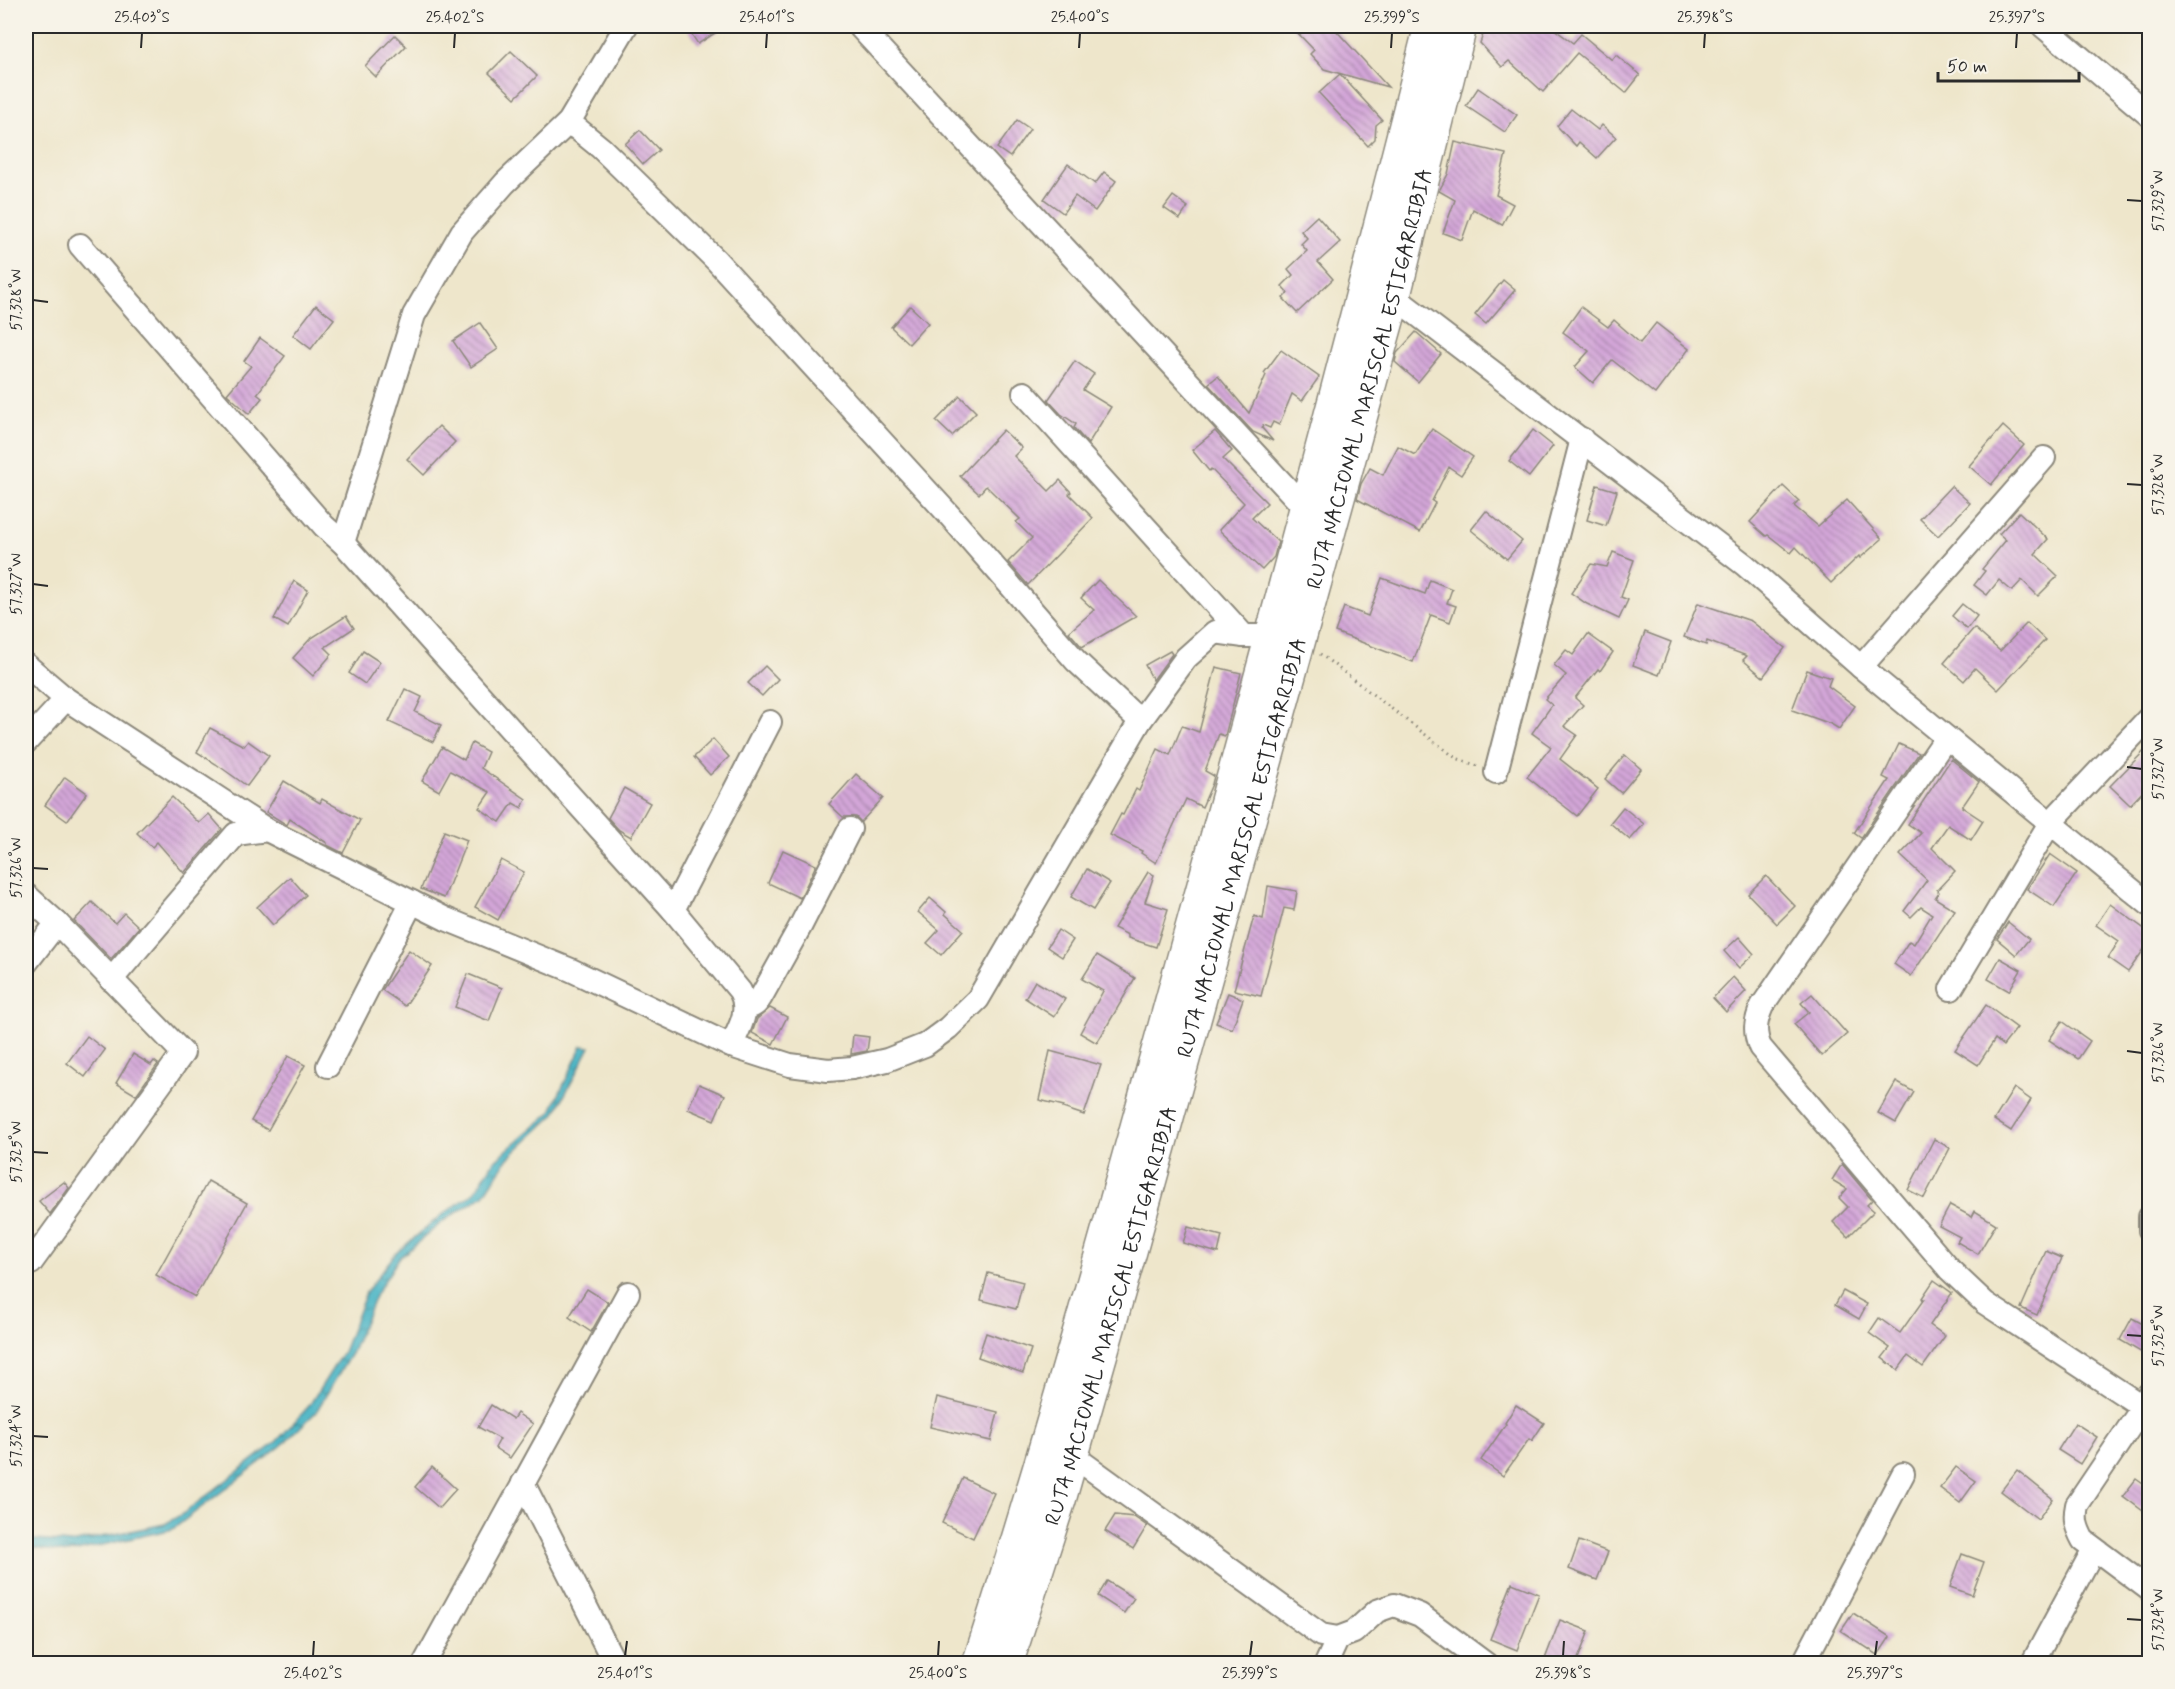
<svg xmlns="http://www.w3.org/2000/svg" width="2175" height="1689" font-family="Mynerve,sans-serif">
<style>
.water{fill:url(#water-ripples);stroke:#396f78;stroke-width:1.5}
.building{fill:url(#building-back-hatch)}
.lines{fill:none;stroke-linecap:round;stroke-linejoin:round}
.minor-casing{stroke:#8c887b;stroke-width:26}
.highway-casing{stroke:#8c887b;stroke-width:36}
.path{stroke:#8c887b;stroke-width:3;stroke-dasharray:1.5 4.5;stroke-linecap:butt}
.minor{stroke:#fff;stroke-width:22}
.highway{stroke:#fff;stroke-width:33}
.ticks{fill:none;stroke:#2b2b2b;stroke-width:2}
.labels{text-anchor:middle;stroke-width:4.5;stroke-linejoin:round;paint-order:stroke}
.street-label{font-size:21px;fill:#2b2b2b;stroke:#f7f3e8}
.neatline{fill:none;stroke:#2b2b2b;stroke-width:2}
.ticks-label{font-size:15px;text-anchor:middle;fill:#2b2b2b}
</style>
<defs>
<pattern id="water-ripples" width="26" height="14" patternUnits="userSpaceOnUse" patternTransform="scale(1.5)"><rect width="26" height="14" fill="#47b3c4"/><path d="M2 4q2-2 4 0t4 0M15 11q2-2 4 0t4 0" fill="none" stroke="#3b929f"/></pattern>
<pattern id="building-back-hatch" width="6" height="6" patternUnits="userSpaceOnUse" patternTransform="scale(1.5)"><rect width="6" height="6" fill="#d3a6d8"/><path d="M-1 5l2 2M0 0l6 6M5-1l2 2" fill="none" stroke="#ab87af"/></pattern>
</defs>
<rect width="100%" height="100%" fill="#f7f3e8"/>
<filter id="ink" filterUnits="userSpaceOnUse"><feTurbulence type="fractalNoise" baseFrequency=".0167" numOctaves="2"/><feDisplacementMap in="SourceGraphic" scale="12" xChannelSelector="R" yChannelSelector="G"/><feConvolveMatrix kernelMatrix="1 2 1 2 8 2 1 2 1" color-interpolation-filters="sRGB"/></filter>
<filter id="wash" filterUnits="userSpaceOnUse"><feTurbulence type="fractalNoise" baseFrequency=".008" numOctaves="4" result="noise"/><feDisplacementMap in="SourceGraphic" scale="24" xChannelSelector="R" yChannelSelector="G"/><feGaussianBlur stdDeviation="1.35" result="paint"/><feColorMatrix in="noise" values="0 0 0 0 0 0 0 0 0 0 0 0 0 0 0 0 0 1.4 0 .05"/><feComposite in="paint" operator="in"/></filter>
<g filter="url(#wash)">
<rect width="100%" height="100%" fill="#eee6cb"/>
<polygon class="water" points="582,1046 590,1047 554,1115 508,1158 484,1195 445,1220 399,1258 376,1294 352,1352 316,1412 280,1447 173,1529 68,1553 26,1547 26,1539 71,1543 165,1524 184,1513 275,1443 309,1406 343,1352 366,1292 395,1254 439,1217 475,1192 494,1161 550,1113"/>
<g id="blocks">
<g class="building">
<polygon points="686,26 726,26 698,44"/>
<polygon points="1291,26 1332,26 1388,87 1324,69 1310,54 1314,50"/>
<polygon points="1486,26 1550,26 1573,43 1581,34 1612,60 1616,55 1640,75 1626,93 1577,53 1543,92 1509,61 1502,67 1480,43"/>
<polygon points="395,35 406,46 376,77 365,66"/>
<polygon points="511,51 537,76 515,98 489,73"/>
<polygon points="1340,74 1382,120 1376,125 1375,139 1368,146 1319,93"/>
<polygon points="1478,88 1517,115 1505,132 1466,106"/>
<polygon points="1571,109 1598,130 1602,125 1616,137 1597,158 1579,142 1576,146 1557,126"/>
<polygon points="1017,120 1030,129 1010,157 997,148"/>
<polygon points="640,130 659,150 643,164 625,144"/>
<polygon points="1455,142 1506,154 1496,195 1513,204 1502,225 1473,209 1462,240 1443,233 1455,200 1439,191 1448,174"/>
<polygon points="1068,164 1095,184 1104,172 1116,181 1095,211 1075,196 1063,213 1044,199"/>
<polygon points="1173,196 1188,207 1180,219 1164,208"/>
<polygon points="1317,216 1340,242 1318,262 1333,279 1297,313 1283,298 1288,293 1282,286 1293,275 1288,269 1307,251 1301,244 1307,238 1301,231"/>
<polygon points="1503,280 1515,290 1486,324 1475,315"/>
<polygon points="316,305 334,319 311,349 293,335"/>
<polygon points="910,306 928,323 909,344 891,327"/>
<polygon points="1581,307 1608,327 1614,320 1640,343 1656,323 1689,349 1655,394 1612,360 1593,383 1575,367 1589,351 1563,332"/>
<polygon points="480,323 498,349 471,367 453,341"/>
<polygon points="1416,332 1441,354 1418,382 1395,362 1397,353"/>
<polygon points="260,338 285,356 257,394 262,398 249,414 227,394 251,366 244,361"/>
<polygon points="1281,350 1319,377 1302,401 1292,394 1279,425 1273,422 1270,428 1263,425 1262,428 1273,441 1253,432 1208,384 1218,376 1249,413 1266,375 1264,373"/>
<polygon points="1075,361 1094,374 1083,390 1111,407 1088,444 1074,428 1076,424 1061,414 1048,400"/>
<polygon points="960,396 976,412 952,436 936,421"/>
<polygon points="439,426 455,442 424,475 407,459"/>
<polygon points="2003,426 2024,445 1991,485 1969,466"/>
<polygon points="1432,429 1473,457 1461,475 1449,467 1432,501 1435,503 1420,532 1357,499 1361,484 1370,468 1383,475 1398,446 1415,455"/>
<polygon points="1003,430 1022,448 1014,456 1049,491 1060,480 1071,492 1069,494 1093,518 1028,585 1008,562 1032,538 1016,522 1020,519 986,486 979,494 960,476"/>
<polygon points="1533,430 1553,446 1529,477 1509,461"/>
<polygon points="1215,431 1232,451 1223,459 1267,503 1252,518 1278,542 1274,557 1262,570 1219,530 1244,503 1211,469 1209,471 1192,450"/>
<polygon points="1597,485 1617,491 1606,526 1587,520"/>
<polygon points="1783,486 1799,501 1794,506 1818,526 1847,500 1882,539 1860,558 1859,556 1831,583 1796,547 1791,553 1768,535 1766,536 1750,522"/>
<polygon points="1951,486 1970,503 1938,536 1920,519"/>
<polygon points="1486,511 1522,541 1507,559 1471,530"/>
<polygon points="2019,512 2048,539 2035,554 2058,576 2038,596 2022,580 2012,591 1999,580 1987,595 1974,585 1985,571 1982,569 2006,540 1999,534"/>
<polygon points="1613,552 1634,560 1621,597 1628,600 1619,619 1587,604 1571,593 1591,564 1607,567"/>
<polygon points="1382,578 1425,594 1430,580 1452,589 1447,603 1456,606 1450,622 1431,615 1413,662 1335,632 1344,607 1368,616"/>
<polygon points="1098,580 1136,616 1082,647 1069,632 1094,610 1081,598"/>
<polygon points="294,581 308,590 288,627 274,619"/>
<polygon points="1698,603 1751,621 1785,648 1763,677 1743,660 1747,656 1707,641 1706,645 1684,637"/>
<polygon points="1962,604 1977,616 1967,629 1952,616"/>
<polygon points="346,616 354,628 325,647 332,654 313,676 293,658 310,639"/>
<polygon points="2027,623 2045,640 1998,690 1975,668 1964,681 1944,663 1974,628 2000,651"/>
<polygon points="1645,632 1671,642 1659,675 1633,665"/>
<polygon points="1588,634 1613,652 1600,671 1598,669 1575,698 1583,705 1564,726 1577,735 1560,759 1598,789 1577,816 1527,777 1551,747 1532,733 1552,705 1545,699 1566,675 1554,665 1566,650 1573,655"/>
<polygon points="363,651 380,662 365,684 349,673"/>
<polygon points="1170,651 1172,654 1153,680 1145,665"/>
<polygon points="765,666 778,679 762,696 748,683"/>
<polygon points="1216,667 1241,673 1225,736 1219,734 1205,771 1214,776 1212,784 1202,807 1186,799 1156,863 1141,853 1142,851 1110,835 1121,814 1123,815 1136,789 1139,791 1158,749 1170,755 1182,726 1199,732"/>
<polygon points="1807,670 1831,678 1828,686 1855,706 1839,729 1831,724 1792,710"/>
<polygon points="405,689 422,697 415,712 441,725 433,742 389,722"/>
<polygon points="210,728 244,746 248,741 269,756 247,786 216,764 197,752"/>
<polygon points="713,739 729,757 710,775 694,757"/>
<polygon points="472,743 488,752 481,768 526,799 522,808 513,803 500,822 479,808 490,792 450,771 439,791 422,781 442,747 464,760"/>
<polygon points="1899,744 1919,753 1861,838 1854,833 1889,780 1883,777"/>
<polygon points="2150,745 2150,784 2130,805 2110,786"/>
<polygon points="1625,755 1641,769 1621,793 1605,779"/>
<polygon points="1951,759 1979,782 1962,807 1983,821 1971,840 1948,825 1932,848 1955,871 1937,890 1939,892 1935,898 1955,910 1911,976 1894,964 1909,941 1914,944 1932,914 1921,907 1911,917 1904,911 1927,880 1900,855 1921,833 1908,824"/>
<polygon points="856,774 883,798 861,822 856,817 843,817 829,804"/>
<polygon points="65,777 87,793 67,821 45,805"/>
<polygon points="284,781 320,803 322,799 360,820 343,853 327,845 327,843 290,819 287,825 266,812"/>
<polygon points="624,788 650,803 631,837 619,830 608,818"/>
<polygon points="172,797 199,823 209,814 222,829 184,873 157,842 152,847 137,833"/>
<polygon points="1623,807 1644,824 1630,840 1610,823"/>
<polygon points="444,831 467,840 444,898 421,889"/>
<polygon points="783,850 816,865 800,898 768,883"/>
<polygon points="2050,854 2077,873 2054,907 2027,889"/>
<polygon points="501,860 524,872 498,920 475,907"/>
<polygon points="1087,869 1110,883 1093,910 1071,897"/>
<polygon points="1148,872 1154,875 1145,902 1168,909 1156,947 1128,938 1128,935 1114,928"/>
<polygon points="1766,876 1795,906 1777,924 1748,894"/>
<polygon points="290,877 306,895 273,925 257,907"/>
<polygon points="1268,886 1297,891 1294,910 1284,908 1261,996 1234,990 1254,916 1263,919"/>
<polygon points="930,898 946,912 945,914 963,930 941,955 927,943 939,930 918,912"/>
<polygon points="92,902 115,923 124,913 139,927 111,959 74,921"/>
<polygon points="2110,904 2150,933 2150,941 2128,972 2108,958 2119,941 2096,925"/>
<polygon points="2008,922 2029,939 2016,955 1997,939"/>
<polygon points="1058,930 1073,940 1062,957 1047,947"/>
<polygon points="1739,937 1754,954 1739,968 1724,951"/>
<polygon points="409,950 432,966 405,1006 382,990"/>
<polygon points="1097,955 1135,978 1097,1043 1080,1033 1103,991 1082,979"/>
<polygon points="2000,958 2021,970 2009,991 1988,979"/>
<polygon points="468,974 502,988 489,1021 455,1007"/>
<polygon points="1733,977 1746,991 1726,1012 1713,998"/>
<polygon points="1035,981 1065,999 1054,1017 1025,998"/>
<polygon points="1228,993 1243,999 1232,1029 1216,1023"/>
<polygon points="1812,994 1847,1034 1822,1056 1794,1024 1809,1012 1801,1003"/>
<polygon points="1986,1005 2017,1028 2003,1046 1995,1039 1978,1065 1955,1050"/>
<polygon points="770,1008 787,1017 773,1044 752,1033 757,1019"/>
<polygon points="2062,1021 2090,1041 2078,1059 2049,1040"/>
<polygon points="853,1035 869,1037 867,1051 851,1054"/>
<polygon points="87,1036 105,1050 85,1077 67,1063"/>
<polygon points="1050,1051 1101,1065 1084,1115 1063,1108 1064,1106 1039,1100"/>
<polygon points="133,1054 151,1065 154,1061 158,1064 136,1095 116,1083"/>
<polygon points="288,1056 305,1065 268,1130 251,1121"/>
<polygon points="1896,1082 1914,1092 1896,1123 1878,1113"/>
<polygon points="699,1084 725,1095 714,1120 688,1109"/>
<polygon points="2014,1088 2031,1100 2011,1131 1994,1120"/>
<polygon points="1934,1139 1950,1148 1924,1198 1908,1190"/>
<polygon points="1842,1164 1872,1200 1867,1205 1874,1211 1848,1237 1833,1222 1848,1207 1839,1198 1847,1189 1832,1180"/>
<polygon points="208,1181 247,1203 195,1297 156,1275"/>
<polygon points="64,1182 69,1188 50,1214 39,1201"/>
<polygon points="1950,1205 1972,1217 1975,1211 1996,1224 1978,1254 1957,1242 1960,1237 1939,1226"/>
<polygon points="1188,1227 1222,1236 1218,1253 1183,1243"/>
<polygon points="2046,1251 2062,1258 2037,1315 2021,1308"/>
<polygon points="988,1273 1023,1282 1016,1309 981,1300"/>
<polygon points="1934,1280 1952,1293 1930,1325 1945,1336 1923,1367 1908,1356 1898,1370 1882,1358 1890,1348 1869,1333 1879,1318 1900,1333 1924,1299 1922,1298"/>
<polygon points="587,1289 608,1302 591,1332 569,1317"/>
<polygon points="1843,1291 1867,1304 1859,1319 1835,1305"/>
<polygon points="2132,1318 2150,1328 2150,1345 2144,1354 2120,1340"/>
<polygon points="986,1333 1031,1349 1023,1373 978,1357"/>
<polygon points="937,1397 998,1412 991,1441 930,1427"/>
<polygon points="491,1405 513,1419 517,1413 533,1424 510,1458 495,1448 500,1439 478,1427"/>
<polygon points="1516,1405 1544,1423 1532,1441 1529,1439 1503,1476 1481,1460 1506,1424 1505,1423"/>
<polygon points="2075,1423 2097,1437 2080,1464 2058,1450"/>
<polygon points="432,1467 456,1489 439,1508 415,1487"/>
<polygon points="1956,1467 1976,1481 1960,1503 1940,1488"/>
<polygon points="2017,1470 2053,1499 2038,1519 2001,1491"/>
<polygon points="963,1478 994,1493 973,1538 942,1523"/>
<polygon points="2136,1479 2150,1489 2150,1502 2143,1511 2123,1496"/>
<polygon points="1115,1515 1134,1517 1147,1526 1133,1549 1105,1531"/>
<polygon points="1579,1541 1608,1552 1597,1580 1569,1569"/>
<polygon points="1962,1554 1984,1562 1972,1595 1950,1587"/>
<polygon points="1107,1581 1134,1598 1124,1613 1098,1596"/>
<polygon points="1512,1583 1539,1594 1517,1650 1490,1639"/>
<polygon points="1853,1613 1890,1637 1878,1655 1841,1631"/>
<polygon points="1560,1620 1589,1631 1576,1664 1555,1664 1545,1659"/>
</g>
</g>
</g>
<g filter="url(#ink)">
<use href="#blocks" fill-opacity="0" stroke="#8c887b" stroke-width="1.5"/>
<g class="lines">
<g class="minor-casing">
<g id="minor">
<polyline points="859,26 1305,508"/>
<polyline points="2043,26 2150,116"/>
<polyline points="569,122 601,148 716,260 950,516 1076,661 1140,721"/>
<path d="M80,245l244,281 19,17 330,367 67,81c11,20 -1,37 -9,55"/>
<polyline points="1384,289 1745,565 1861,667 2150,905"/>
<polyline points="1024,393 1244,636"/>
<polyline points="343,543 414,315 462,232 505,183 569,122 626,26"/>
<polyline points="26,665 66,699 267,830 446,919 571,970 731,1046 790,1065 828,1070 852,1068 887,1060 925,1045 948,1028 978,999 1140,721 1186,658 1215,632 1244,636 1272,636"/>
<polyline points="1861,667 2044,458"/>
<path d="M1946,738l-184,268c-7,16 -8,26 -2,41l190,223 35,33 158,104"/>
<polyline points="26,742 66,699"/>
<polyline points="1496,772 1582,439"/>
<polyline points="26,895 57,923 183,1053 31,1263 26,1258"/>
<polyline points="673,910 770,722"/>
<polyline points="26,963 57,923"/>
<polyline points="111,980 236,834 267,830"/>
<polyline points="1951,989 2050,823 2150,717"/>
<path d="M745,1007c9,1 12,-4 16,-10l39,-70 50,-98"/>
<polyline points="328,1066 412,902"/>
<polyline points="2150,1217 2150,1230"/>
<path d="M2149,1394l-6,13 -66,98c-3,14 -1,22 6,35l67,50"/>
<polyline points="1072,1455 1321,1635 1338,1638 1354,1632 1377,1611 1394,1605 1420,1615 1486,1664"/>
<polyline points="523,1483 615,1664"/>
<polyline points="424,1664 628,1293"/>
<polyline points="1326,1664 1338,1638"/>
<polyline points="1803,1664 1903,1474"/>
<polyline points="2032,1664 2094,1549"/>
</g>
</g>
<g class="highway-casing">
<g id="highway">
<path d="M979,1664c76,-236 141,-475 207,-714 85,-307 168,-615 245,-924"/>
<path id="s1" d="M1006,1664l53,-164 71,-249 264,-956 66,-269"/>
</g>
</g>
<polyline class="path" points="1320,654 1456,758 1478,766"/>
<use href="#minor" class="minor"/>
<use href="#highway" class="highway"/>
</g>
</g>
<path class="ticks" d="M141,48l1,-15M454,48l1,-15M766,48l1,-15M1079,48l1,-15M1391,48l1,-15M1704,48l1,-15M2016,48l1,-15M2127,200l15,1M33,300l15,2M2127,484l15,1M33,584l15,2M2127,767l15,2M33,868l15,1M2127,1051l15,2M33,1152l15,1M2127,1335l15,1M33,1436l15,1M2127,1619l15,1M313,1656l1,-15M625,1656l2,-15M938,1656l1,-15M1250,1656l2,-15M1563,1656l1,-15M1875,1656l2,-15"/>
<g class="labels">
<g class="street-label">
<text dy="7" stroke="none"><textPath href="#s1" startOffset="1336">RUTA NACIONAL MARISCAL ESTIGARRIBIA</textPath></text>
<text dy="7" stroke="none"><textPath href="#s1" startOffset="850">RUTA NACIONAL MARISCAL ESTIGARRIBIA</textPath></text>
<text dy="7" stroke="none"><textPath href="#s1" startOffset="364">RUTA NACIONAL MARISCAL ESTIGARRIBIA</textPath></text>
</g>
</g>
<rect width="2175" height="1689" fill="none" stroke="#f7f3e8" stroke-width="66"/>
<path d="M1938 72v9h141v-9" fill="none" stroke="#2b2b2b" stroke-width="3"/>
<text x="1947" y="72" font-size="18" fill="#2b2b2b" stroke="#f7f3e8" stroke-width="4.5" paint-order="stroke">50 m</text>
<rect x="33" y="33" width="2109" height="1623" class="neatline"/>
<g class="ticks-label">
<text x="142" y="22">25.403°S</text>
<text x="455" y="22">25.402°S</text>
<text x="767" y="22">25.401°S</text>
<text x="1080" y="22">25.400°S</text>
<text x="1392" y="22">25.399°S</text>
<text x="1705" y="22">25.398°S</text>
<text x="2017" y="22">25.397°S</text>
<text transform="translate(2158 201) rotate(-90)" y="5">57.329°W</text>
<text transform="translate(16 300) rotate(-90)" y="5">57.328°W</text>
<text transform="translate(2158 485) rotate(-90)" y="5">57.328°W</text>
<text transform="translate(16 584) rotate(-90)" y="5">57.327°W</text>
<text transform="translate(2158 769) rotate(-90)" y="5">57.327°W</text>
<text transform="translate(16 868) rotate(-90)" y="5">57.326°W</text>
<text transform="translate(2158 1053) rotate(-90)" y="5">57.326°W</text>
<text transform="translate(16 1152) rotate(-90)" y="5">57.325°W</text>
<text transform="translate(2158 1336) rotate(-90)" y="5">57.325°W</text>
<text transform="translate(16 1436) rotate(-90)" y="5">57.324°W</text>
<text transform="translate(2158 1620) rotate(-90)" y="5">57.324°W</text>
<text x="313" y="1678">25.402°S</text>
<text x="625" y="1678">25.401°S</text>
<text x="938" y="1678">25.400°S</text>
<text x="1250" y="1678">25.399°S</text>
<text x="1563" y="1678">25.398°S</text>
<text x="1875" y="1678">25.397°S</text>
</g>
</svg>
